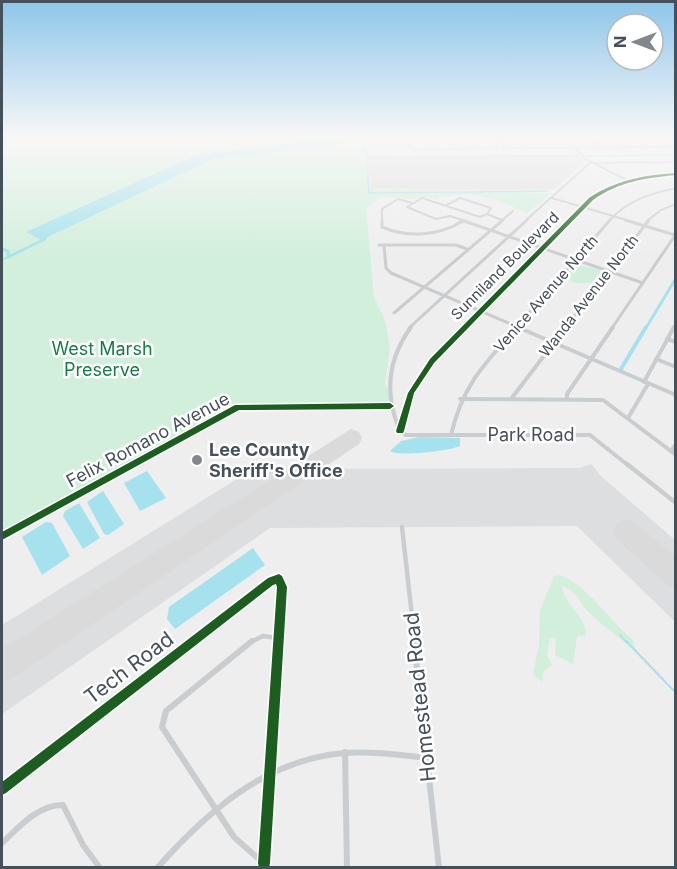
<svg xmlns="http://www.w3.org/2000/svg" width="677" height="869" font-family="Inter,sans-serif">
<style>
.education{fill:#e1dfe0}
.airport{fill:#dcdee0}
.green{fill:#d1efdb}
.water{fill:#a5e2ed}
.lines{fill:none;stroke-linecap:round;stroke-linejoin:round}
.stream-far1{stroke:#a5e2ed;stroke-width:1.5}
.stream{stroke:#a5e2ed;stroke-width:2}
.canal-far2{stroke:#a5e2ed;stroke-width:2}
.canal-far1{stroke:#a5e2ed;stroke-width:3}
.canal{stroke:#a5e2ed;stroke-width:4}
.runway{fill:#dadadb;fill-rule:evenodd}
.street-far4{stroke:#cacdcf;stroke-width:2}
.street-far3{stroke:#cacdcf;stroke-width:3}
.street-far2{stroke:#cacdcf;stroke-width:4}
.street-far1{stroke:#cacdcf;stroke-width:4.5}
.street{stroke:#cacdcf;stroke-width:6}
.cycleway-casing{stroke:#fff;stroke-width:3}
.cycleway{fill:#1b5e20;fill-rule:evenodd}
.poi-dot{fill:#80888e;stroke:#fff;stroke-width:2}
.labels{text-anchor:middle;stroke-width:5;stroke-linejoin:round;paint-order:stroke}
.far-street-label{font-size:15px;fill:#45515a;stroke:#fff}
.park-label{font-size:18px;fill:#147d43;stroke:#fff}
.street-label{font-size:18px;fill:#45515a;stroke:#fff}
.poi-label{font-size:18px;font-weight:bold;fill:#45515a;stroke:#fff;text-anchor:start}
.near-street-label{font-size:21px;fill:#45515a;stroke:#fff}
</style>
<rect width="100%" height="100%" fill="#efeeee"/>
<polygon class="education" points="578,156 584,162 554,189 492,190 371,189 367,158"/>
<polygon class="airport" points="591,464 601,476 675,540 675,622 577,526 270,528 2,714 2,625 253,469 580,468"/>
<g class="green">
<path d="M2,137h361l2,20h-4l1,13 1,-11h3l4,30 181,4 -25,21c-6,-7 -49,-20 -59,-20 -11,1 -22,1 -32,6l-7,-3 -17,2 -30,-2 -15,11 8,89 11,23 5,26 -5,38 7,10 -2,10h-145l-243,131z"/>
<polygon points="577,265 599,269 602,276 590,283 573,283 565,273"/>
<path d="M557,575c27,5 54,48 76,65l2,8c-7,-2 -46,-33 -51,-41 -5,-8 -11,-19 -22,-21 1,19 24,28 24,49l-9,2 -4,27 -18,-9 1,-17h-6l-3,17 5,10 -8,6 -2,11 -9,-8 6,-29 1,-35 14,-34z"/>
</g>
<g class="water">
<polygon points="333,137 352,137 340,144 213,159 41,240 26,232 194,156"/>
<path d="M419,437l41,1v8c-11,5 -62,11 -70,5l11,-10z"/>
<polygon points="147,471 166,498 140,511 124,483"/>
<polygon points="103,491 124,524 108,535 104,534 87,502"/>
<polygon points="79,503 100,538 83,549 63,516 65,511"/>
<polygon points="46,522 52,523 70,556 42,575 22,537"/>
<polygon points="253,548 265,565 175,629 167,619 169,607"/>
</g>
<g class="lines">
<g class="stream-far1">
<polyline points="362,137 367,157"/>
<polyline points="367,162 369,193 548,191"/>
<polyline points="2,260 8,257"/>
<polyline points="620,635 627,643"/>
</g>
<polyline class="stream" points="626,641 676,693"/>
<g class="canal-far2">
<polyline points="585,156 676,155"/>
<polyline points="367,157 579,156"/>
</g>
<g class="canal-far1">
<polyline points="2,249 8,251 8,257 45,239"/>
<polyline points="646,328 676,278"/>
</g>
<polyline class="canal" points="621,369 646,327"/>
<g class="runway">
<polygon points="351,429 359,432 362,438 359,444 13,678 2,682 2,649"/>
<polygon points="626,519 635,523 676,557 676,588 666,584 617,539 613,531 617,523"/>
</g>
<g class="street-far4">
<polyline points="406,137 409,147 414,149 676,147"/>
<polyline points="429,137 433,148"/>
<polyline points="452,137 456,148"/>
<polyline points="475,137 480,148"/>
<polyline points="498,137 504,148"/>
<polyline points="520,137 527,148"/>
<polyline points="543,137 551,147"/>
<polyline points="566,137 585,159 629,181"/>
<polyline points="589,137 598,147"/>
<polyline points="612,137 622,147"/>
<polyline points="635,137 645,147"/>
<polyline points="658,137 668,147"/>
<polyline points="592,163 676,162"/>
<polyline points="552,198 630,221"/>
<polyline points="447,205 460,198 491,208 487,214"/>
<polyline points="382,221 382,209 398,199 412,203"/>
<polyline points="465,221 450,216 436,219 407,207 422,198 480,217 487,214 502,220"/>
<polyline points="501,221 513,211"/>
<polyline points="525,221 591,162"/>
<path d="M569,221c36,-36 56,-43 107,-47"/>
<path d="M609,221c19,-21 40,-27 67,-33"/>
<polyline points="647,221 661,210 676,204"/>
</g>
<g class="street-far3">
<path d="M382,220v7c26,11 57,9 81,-6"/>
<polyline points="461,220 643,283"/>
<polyline points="625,220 675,235"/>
<polyline points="379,245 456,245 467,249"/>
<polyline points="384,245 386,268 391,273 520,328"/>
<polyline points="394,313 503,220"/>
<polyline points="409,328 527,220"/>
<polyline points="464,328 571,220"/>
<polyline points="516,328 610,220"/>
<polyline points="565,328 649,220"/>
<polyline points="612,328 676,234"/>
<polyline points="674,328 676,324"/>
</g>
<g class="street-far2">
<polyline points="517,327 676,395"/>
<polyline points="667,339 676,342"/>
<polyline points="656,359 676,367"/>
<polyline points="644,382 674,327"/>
<polyline points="460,399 603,400 676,455"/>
<polyline points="511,399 566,327"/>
<polyline points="567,399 567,394 613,327"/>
<polyline points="628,418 648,384"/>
<polyline points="400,431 411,393 432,361 466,327"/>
<path d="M400,431c-16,-37 -13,-71 11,-104"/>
<polyline points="400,431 406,435 590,435 629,466"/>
<path d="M451,435c12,-51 33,-70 66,-108"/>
<polyline points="671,451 676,444"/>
<polyline points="130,466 238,407 390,406"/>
</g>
<g class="street-far1">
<polyline points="627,464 676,503"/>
<polyline points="402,527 415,643"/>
<polyline points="2,536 133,464"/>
<polyline points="191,643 271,581 279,579 282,587 278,643"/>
<polyline points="249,643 263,636 277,638"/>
</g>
<g class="street">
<polyline points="252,641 166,711 162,727 234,837 269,868"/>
<polyline points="414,641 439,868"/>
<polyline points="345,752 347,868"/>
<polyline points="2,789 193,641"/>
<path d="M2,843c16,-15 37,-39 61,-38l20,40 17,23"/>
<polyline points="264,863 278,641"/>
<path d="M157,868c51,-57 108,-108 187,-115 28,-2 56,2 83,5"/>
</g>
<g class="cycleway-casing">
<g id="cycleway">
<path d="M676,173v2c-31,3 -58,7 -83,25l-159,163 -20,30 -10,38 -1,2h-6l-1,-2 12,-38 22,-34 159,-161c27,-18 55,-23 87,-25z"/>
<polygon points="390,403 394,406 390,409 239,410 2,540 2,532 235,405"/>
<polygon points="279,574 282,576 287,587 270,863 269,868 259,868 258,863 277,587 276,584 273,585 6,793 2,795 2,782 268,578"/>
</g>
</g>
<use href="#cycleway" class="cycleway"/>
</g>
<linearGradient id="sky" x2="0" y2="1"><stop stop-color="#8dc6ea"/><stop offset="0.53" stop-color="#f8f7f7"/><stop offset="1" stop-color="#f8f7f7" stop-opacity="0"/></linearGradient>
<rect width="677" height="259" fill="url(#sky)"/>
<circle class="poi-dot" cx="197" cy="460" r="6"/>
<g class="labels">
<g class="far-street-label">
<text transform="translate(505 266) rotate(-45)" y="5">Sunniland Boulevard</text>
<text transform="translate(546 294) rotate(-49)" y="5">Venice Avenue North</text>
<text transform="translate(589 296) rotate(-52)" y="5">Wanda Avenue North</text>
</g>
<g class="park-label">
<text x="102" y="355">West Marsh<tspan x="102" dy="21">Preserve</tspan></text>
</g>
<g class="street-label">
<text x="531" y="441">Park Road</text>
<text transform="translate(148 440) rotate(-28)" y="6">Felix Romano Avenue</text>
</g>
<g class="poi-label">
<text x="209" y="456">Lee County<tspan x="209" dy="21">Sheriff's Office</tspan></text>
</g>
<g class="near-street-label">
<text transform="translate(129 668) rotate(-37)" y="7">Tech Road</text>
<text transform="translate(420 697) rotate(-96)" y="7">Homestead Road</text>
</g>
</g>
<rect width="677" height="869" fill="none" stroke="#45515a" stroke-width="6"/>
<g transform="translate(635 42) rotate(270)"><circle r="28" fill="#ffffff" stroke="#b5b9bd" stroke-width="1.5"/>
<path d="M0-4.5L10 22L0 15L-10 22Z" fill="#80888e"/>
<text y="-9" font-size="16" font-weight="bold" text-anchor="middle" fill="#45515a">N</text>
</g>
</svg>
